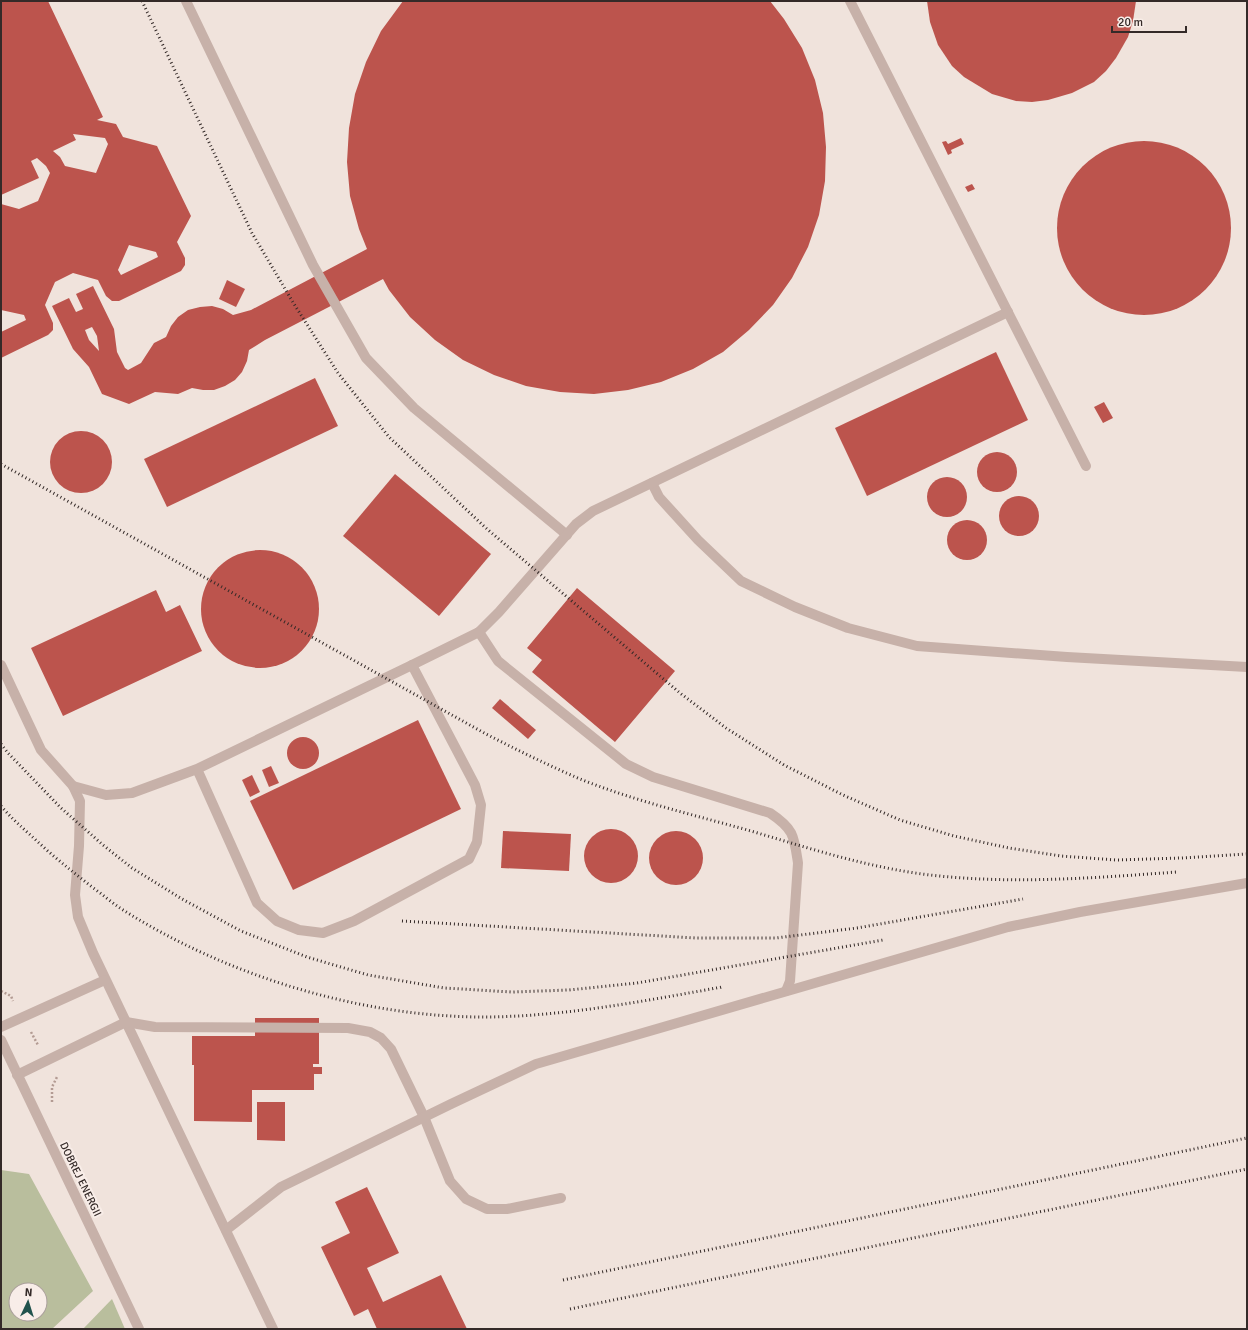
<svg xmlns="http://www.w3.org/2000/svg" width="1248" height="1330" font-family="Signika,sans-serif">
<style>
.green{fill:#b9be9d;fill-rule:evenodd}
.building{fill:#bc544d;fill-rule:evenodd}
.lines{fill:none;stroke-linecap:round;stroke-linejoin:round}
.path{stroke:#b39b93;stroke-width:2.5;stroke-dasharray:2 2;stroke-linecap:butt}
.minor{stroke:#c7b1a9;stroke-width:10}
.rail{stroke:#342a28;stroke-width:3;stroke-dasharray:1 3;stroke-linecap:butt}
.labels{text-anchor:middle;stroke-width:4;stroke-linejoin:round;paint-order:stroke}
.street-label{font-size:11px;fill:#342a28;stroke:#f8ede8}
</style>
<rect width="100%" height="100%" fill="#f0e3dc"/>
<g class="green">
<path d="M1,1170l28,4 64,117 -41,38h-51zM16,1290h24v24h-24z"/>
<polygon points="112,1299 125,1329 83,1329"/>
</g>
<g class="building">
<path d="M1,1h47l55,116 -6,3 19,4 7,13 34,9 34,70 -14,26 8,16v7l-4,6 -62,30h-7l-6,-5 -8,-16 -25,-7 -18,9 -10,23 8,18v7l-5,5 -47,23v-26l25,-12 -2,-5 -23,-5v-106l18,5 19,-8 12,-28 -4,-7 -9,-8 -6,3 8,17 -38,17zM73,134l32,4 3,6 -12,29 -31,-7 -5,-9 -7,-6 23,-11zM129,245l27,7 2,5 -37,18 -3,-5z"/>
<path d="M403,1h367l14,18 18,29 13,32 8,33 3,34 -1,34 -6,34 -11,32 -16,31 -19,27 -24,25 -26,22 -30,17 -32,13 -33,8 -34,4 -34,-2 -34,-6 -32,-11 -31,-15 -28,-20 -25,-23 -21,-27 -6,-11 -118,61 -16,10 -2,11 -5,11 -7,8 -10,6 -11,4h-11l-11,-2 -14,6 -23,-2 -26,12 -27,-10 -13,-27 -16,-18 -21,-43 17,-8 7,14 7,-3 -7,-15 17,-8 21,43 3,23 8,16 3,2 13,-7 13,-20 12,-6 5,-11 7,-9 10,-7 12,-3 12,-1 11,3 10,6 18,-5 116,-61 -8,-20 -9,-33 -3,-34 2,-34 6,-34 11,-32 15,-31zM92,327l5,9 2,15 -10,-11 -4,-10z"/>
<polygon points="927,1 1136,1 1133,21 1128,37 1116,58 1106,71 1094,82 1072,93 1048,100 1032,102 1016,101 992,94 964,77 952,66 938,45 930,22"/>
<polygon points="961,138 964,144 951,150 952,153 948,155 942,142 946,141 948,144"/>
<circle cx="1144" cy="228" r="87"/>
<polygon points="972,184 975,189 968,192 965,187"/>
<polygon points="227,280 245,289 236,307 219,299"/>
<polygon points="996,352 1028,420 867,496 835,428"/>
<polygon points="315,378 338,426 167,507 144,459"/>
<polygon points="1104,402 1113,418 1103,423 1094,407"/>
<circle cx="81" cy="462" r="31"/>
<circle cx="997" cy="472" r="20"/>
<polygon points="395,474 491,554 439,616 343,536"/>
<circle cx="947" cy="497" r="20"/>
<circle cx="1019" cy="516" r="20"/>
<circle cx="967" cy="540" r="20"/>
<circle cx="260" cy="609" r="59"/>
<polygon points="577,588 675,671 615,742 532,672 542,660 527,648"/>
<polygon points="156,590 166,612 180,605 202,651 63,716 31,648"/>
<polygon points="500,699 536,730 528,739 492,708"/>
<polygon points="418,720 461,809 293,890 250,801"/>
<circle cx="303" cy="753" r="16"/>
<polygon points="271,766 279,783 269,787 262,770"/>
<polygon points="252,775 260,792 250,797 242,780"/>
<circle cx="611" cy="856" r="27"/>
<polygon points="503,831 571,834 569,871 501,868"/>
<circle cx="676" cy="858" r="27"/>
<polygon points="255,1018 319,1018 319,1064 313,1064 313,1067 322,1067 322,1074 314,1074 314,1090 252,1090 252,1122 194,1121 194,1065 192,1065 192,1036 255,1036"/>
<polygon points="257,1102 285,1102 285,1141 257,1140"/>
<polygon points="367,1187 399,1253 367,1268 383,1302 441,1275 467,1329 377,1329 368,1309 354,1316 321,1247 350,1233 335,1202"/>
</g>
<g class="lines">
<g class="path">
<polyline points="1,991 11,996 13,1001"/>
<polyline points="31,1032 38,1045"/>
<polyline points="52,1102 52,1087 57,1077"/>
</g>
<g class="minor">
<polyline points="186,1 313,265 366,358 414,408 567,535"/>
<polyline points="850,1 1086,466"/>
<polyline points="652,483 659,497 698,540 741,581 795,607 848,628 917,646 1067,657 1247,667"/>
<path d="M479,632l19,29 128,103 27,13 117,36c24,16 24,23 28,50l-8,118 -4,10"/>
<polyline points="1,665 41,750 73,786 80,801 79,846 75,895 78,917 93,953 273,1329"/>
<polyline points="412,665 479,632 499,612 576,524 593,511 1008,312"/>
<polyline points="73,786 106,795 132,793 197,769 257,903 277,921 299,930 323,933 354,921 469,859 477,842 481,805 475,785 412,665 197,769"/>
<polyline points="1,1027 105,980"/>
<polyline points="1,1040 139,1329"/>
<polyline points="17,1075 126,1022 155,1027 348,1028 370,1032 381,1038 391,1049 424,1117 450,1181 466,1199 487,1209 507,1209 561,1198"/>
<polyline points="226,1230 281,1187 451,1104 536,1064 1008,927 1080,912 1247,883"/>
</g>
<g class="rail">
<polyline points="142,1 252,233 294,304 338,373 389,437 487,529 680,693 726,728 784,765 843,795 900,820 954,836 1009,848 1061,856 1116,860 1181,858 1247,854"/>
<path d="M1,464l485,270c31,16 62,31 94,45 55,22 114,36 171,52 57,17 113,35 171,43 85,11 170,4 255,-2"/>
<polyline points="1,744 8,753 61,808 103,845 132,868 182,899 241,931 307,957 368,975 444,988 512,992 569,990 637,983 883,940"/>
<path d="M1,806c11,13 24,24 37,36 17,16 35,30 54,45 10,7 19,15 28,21 106,68 243,110 368,109 79,-1 156,-16 234,-30"/>
<polyline points="402,921 696,938 776,938 857,928 1023,899"/>
<polyline points="563,1280 1247,1138"/>
<polyline points="570,1309 1247,1169"/>
</g>
</g>
<g class="labels">
<g class="street-label">
<text transform="translate(81 1179) rotate(64)" y="4">DOBREJ ENERGII</text>
</g>
</g>
<rect width="1248" height="1330" fill="none" stroke="#342a28" stroke-width="4"/>
<g transform="translate(28 1302) rotate(4)"><circle r="19" fill="#f8ede8" stroke="#aa9f9b"/>
<path d="M0-3L7 15L0 10L-7 15Z" fill="#21534d"/>
<text y="-6" font-size="11" font-weight="bold" text-anchor="middle" fill="#342a28">N</text>
</g>
<path d="M1112 26v6h74v-6" fill="none" stroke="#342a28" stroke-width="2"/>
<text x="1118" y="26" font-size="12" fill="#342a28" stroke="#f8ede8" stroke-width="3" paint-order="stroke">20 m</text>
</svg>
